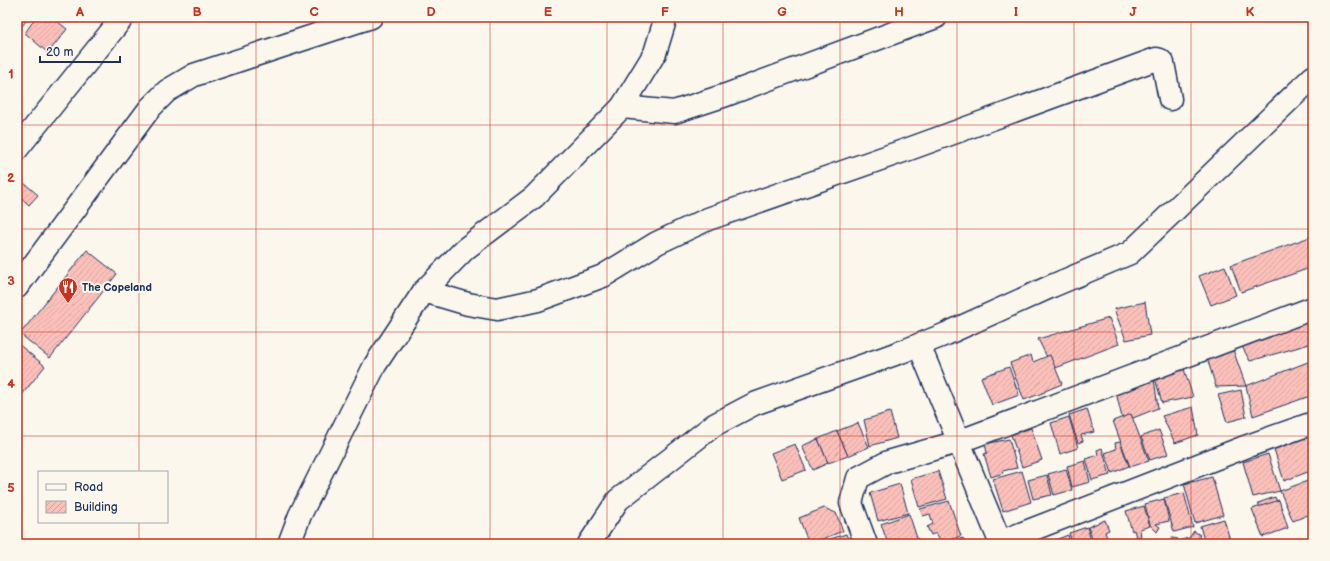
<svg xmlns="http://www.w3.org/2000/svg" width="1330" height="561" font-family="'Balsamiq Sans',sans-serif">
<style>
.building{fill:url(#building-hatch);stroke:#1b2f5e}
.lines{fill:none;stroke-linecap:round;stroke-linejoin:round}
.minor-casing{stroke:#1b2f5e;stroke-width:25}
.minor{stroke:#fbf7ec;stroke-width:22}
.grid{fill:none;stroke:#c8321e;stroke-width:1;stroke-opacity:0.55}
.labels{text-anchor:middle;stroke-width:4;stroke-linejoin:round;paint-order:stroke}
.poi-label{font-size:11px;font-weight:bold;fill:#1b2f5e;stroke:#fbf7ec;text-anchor:start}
.neatline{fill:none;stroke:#c8321e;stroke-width:1.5}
.grid-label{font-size:13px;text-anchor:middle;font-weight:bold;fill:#c8321e}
</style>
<defs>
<pattern id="building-hatch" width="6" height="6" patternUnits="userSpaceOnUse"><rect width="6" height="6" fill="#fcc0ba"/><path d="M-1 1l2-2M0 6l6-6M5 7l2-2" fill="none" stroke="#d7a5a2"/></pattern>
</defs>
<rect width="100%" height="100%" fill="#fbf7ec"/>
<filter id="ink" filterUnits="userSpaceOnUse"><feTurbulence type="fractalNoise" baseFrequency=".025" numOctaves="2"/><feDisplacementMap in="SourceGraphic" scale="8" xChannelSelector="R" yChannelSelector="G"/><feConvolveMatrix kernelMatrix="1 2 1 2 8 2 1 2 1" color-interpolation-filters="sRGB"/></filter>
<g filter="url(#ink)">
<g class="building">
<polygon points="17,17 29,17 19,30 17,28"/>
<polygon points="36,17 52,17 67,29 48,53 25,33"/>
<polygon points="65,17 76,17 72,23"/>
<polygon points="17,177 38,195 29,205 17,194"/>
<polygon points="1313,236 1313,267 1241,292 1231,265"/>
<polygon points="87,250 117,274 50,358 20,334"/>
<polygon points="1225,266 1236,295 1211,305 1199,276"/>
<polygon points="1145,302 1150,335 1126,340 1114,309"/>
<polygon points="1109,318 1119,344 1053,369 1038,339"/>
<polygon points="1313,318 1313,343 1250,361 1240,343"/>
<polygon points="17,343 45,366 17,401"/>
<polygon points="1232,347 1246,386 1216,387 1207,358"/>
<polygon points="1031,355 1033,362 1050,355 1062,384 1045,391 1045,392 1024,400 1010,363"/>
<polygon points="1313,360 1313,395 1253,416 1246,386"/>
<polygon points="1182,363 1193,397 1162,403 1153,371"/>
<polygon points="1009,367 1019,395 992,405 981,377"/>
<polygon points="1153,371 1158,408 1123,422 1114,384"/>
<polygon points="1241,390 1246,417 1227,422 1218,395"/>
<polygon points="1193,407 1198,435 1175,443 1162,416"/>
<polygon points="1087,409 1094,432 1081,435 1083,441 1078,443 1069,415"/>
<polygon points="890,412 897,438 870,446 864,420"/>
<polygon points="1131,414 1149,461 1130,467 1113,421"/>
<polygon points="1069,417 1078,448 1060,454 1051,423"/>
<polygon points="858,423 869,447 848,456 837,431"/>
<polygon points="1031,428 1042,460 1022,467 1011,435"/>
<polygon points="1159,430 1168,454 1150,460 1141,437"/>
<polygon points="837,431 848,456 828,463 818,439"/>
<polygon points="1313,435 1313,470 1284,481 1274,449"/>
<polygon points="818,439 828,463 813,470 802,446"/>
<polygon points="1009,439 1017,468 1002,471 1003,473 991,477 984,454 987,453 985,444"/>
<polygon points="1120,442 1129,466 1112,473 1105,453 1116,449 1115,443"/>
<polygon points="795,444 806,470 782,479 771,453"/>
<polygon points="1102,448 1110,475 1092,480 1086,459 1098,455 1097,450"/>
<polygon points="1268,454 1280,491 1253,497 1243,462"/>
<polygon points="1085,461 1090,482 1072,487 1067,466"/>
<polygon points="1066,469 1072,490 1054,495 1048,474"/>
<polygon points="938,471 947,499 919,507 911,479"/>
<polygon points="1022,471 1031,502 1003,511 993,479"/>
<polygon points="1047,475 1052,495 1033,499 1028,480"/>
<polygon points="1212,477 1223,515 1195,523 1184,484"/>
<polygon points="1313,479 1313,513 1293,521 1280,491"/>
<polygon points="900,484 908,513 878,521 870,493"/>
<polygon points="1184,493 1193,527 1174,532 1164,498"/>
<polygon points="1275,497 1284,520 1266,524 1258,503"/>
<polygon points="1164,499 1169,521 1156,524 1160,527 1157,532 1150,525 1145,504"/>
<polygon points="1279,500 1288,528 1263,537 1252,509"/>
<polygon points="949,501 961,536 942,543 936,533 931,535 927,527 933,524 930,514 923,516 920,509"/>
<polygon points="1144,506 1150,526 1140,529 1141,537 1136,537 1134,530 1132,531 1126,511"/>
<polygon points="824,508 836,513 843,531 809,544 799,518"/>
<polygon points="909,514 919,544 888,544 881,524"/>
<polygon points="1224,519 1231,544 1205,544 1200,526"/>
<polygon points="1105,520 1109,530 1105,532 1109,544 1094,544 1088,527"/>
<polygon points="1087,527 1092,544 1073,544 1069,533"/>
<polygon points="1194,531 1200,535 1199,536 1201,544 1182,544 1181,540 1189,538"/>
<polygon points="846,534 850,544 822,544 821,542"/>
<polygon points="1068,535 1071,544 1051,544 1050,542"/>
<polygon points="963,538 966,544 942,544 947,543"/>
<polygon points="1172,538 1178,539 1177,544 1172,544"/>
<polygon points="1156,539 1157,544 1138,544"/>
</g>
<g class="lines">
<g class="minor-casing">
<g id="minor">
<polyline points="622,107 674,112 726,95 936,17"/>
<polyline points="17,149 123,17"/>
<polyline points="17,287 150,108 167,91 194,75 371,17"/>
<polyline points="424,291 468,304 497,309 538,300 603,276 657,243 708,219 909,149 1156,59 1160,60 1163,63 1170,99"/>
<polyline points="919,345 1001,544"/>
<polyline points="1000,542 1245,447 1313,423"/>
<polyline points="289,544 300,515 375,365 424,291 465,249 534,197 622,107 655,53 666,17"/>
<polyline points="589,544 618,500 714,425 754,404 901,352 946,334 1052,286 1130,253 1313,77"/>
<polyline points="866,544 851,503 858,478 888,462 958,442 1313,308"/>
</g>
</g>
<use href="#minor" class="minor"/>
</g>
</g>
<path class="grid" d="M139,17v455M256,17v527M373,17v527M490,17v527M607,17v527M723,17v527M840,17v527M957,17v527M1074,17v527M1191,17v527M17,125h1296M17,229h1296M17,332h1296M17,436h1296M139,522v22"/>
<defs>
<g id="restaurant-pin" transform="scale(1)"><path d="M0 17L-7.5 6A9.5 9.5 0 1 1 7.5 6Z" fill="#c8321e" stroke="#fbf7ec"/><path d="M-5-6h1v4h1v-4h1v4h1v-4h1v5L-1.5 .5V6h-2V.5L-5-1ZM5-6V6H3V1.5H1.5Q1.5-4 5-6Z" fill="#fff"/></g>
</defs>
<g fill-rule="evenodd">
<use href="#restaurant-pin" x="68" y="287"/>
</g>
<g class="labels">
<g class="poi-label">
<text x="82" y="291">The Copeland</text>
</g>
</g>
<rect width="1330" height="561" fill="none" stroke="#fbf7ec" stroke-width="44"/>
<rect x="38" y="471" width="130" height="52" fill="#fbf7ec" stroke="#a1a7b3"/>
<rect x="46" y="484" width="20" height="6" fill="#fbf7ec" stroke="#a1a7b3"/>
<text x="74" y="491" font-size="12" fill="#1b2f5e">Road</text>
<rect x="46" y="501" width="20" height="12" fill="url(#building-hatch)" stroke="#a1a7b3"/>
<text x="74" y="511" font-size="12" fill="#1b2f5e">Building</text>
<path d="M40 56v6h80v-6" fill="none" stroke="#1b2f5e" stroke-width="2"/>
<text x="46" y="56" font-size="12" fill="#1b2f5e" stroke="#fbf7ec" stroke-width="3" paint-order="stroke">20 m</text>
<rect x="22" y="22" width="1286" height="517" class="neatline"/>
<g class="grid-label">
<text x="80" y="16">A</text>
<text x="197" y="16">B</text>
<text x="314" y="16">C</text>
<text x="431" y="16">D</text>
<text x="548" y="16">E</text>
<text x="665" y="16">F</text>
<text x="782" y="16">G</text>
<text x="899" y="16">H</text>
<text x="1016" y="16">I</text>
<text x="1133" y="16">J</text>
<text x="1250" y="16">K</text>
<text x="11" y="78">1</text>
<text x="11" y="182">2</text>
<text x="11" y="285">3</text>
<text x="11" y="388">4</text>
<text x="11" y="492">5</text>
</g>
</svg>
